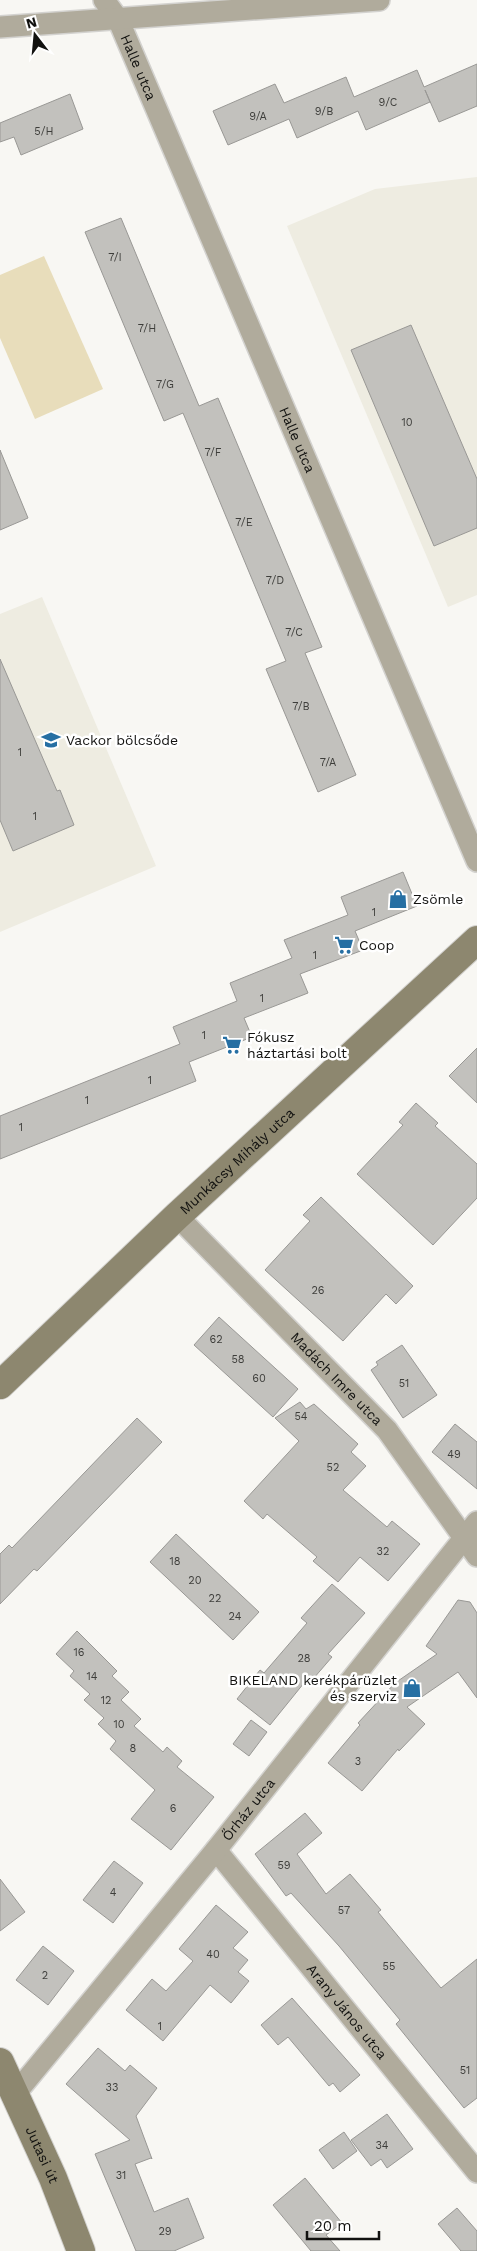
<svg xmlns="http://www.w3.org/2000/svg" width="477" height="2251" font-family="'Work Sans',sans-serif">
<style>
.built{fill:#eeece1}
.green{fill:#e8ddbb}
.building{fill:#c2c1bd;stroke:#999895}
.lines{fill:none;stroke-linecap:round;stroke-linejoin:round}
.street-casing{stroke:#d3d2cf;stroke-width:24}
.secondary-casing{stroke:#d3d2cf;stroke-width:30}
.street{stroke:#b0ab9c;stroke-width:21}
.secondary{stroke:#8d876f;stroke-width:28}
.labels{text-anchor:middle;stroke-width:5;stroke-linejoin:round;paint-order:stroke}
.number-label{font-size:11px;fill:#3e3e3b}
.street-label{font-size:14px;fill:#121210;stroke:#fff}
.poi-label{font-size:14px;fill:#121210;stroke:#fff;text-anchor:start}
</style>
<rect width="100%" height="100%" fill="#f8f7f3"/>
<g class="built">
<polygon points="477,177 477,595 448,607 287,226 375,189"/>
<polygon points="42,597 156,866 0,932 0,614"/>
</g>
<polygon class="green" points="44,256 103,389 35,419 0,338 0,275"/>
<g class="building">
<polygon points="477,64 477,106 439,122 425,90 430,102 366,130 358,111 297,138 289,119 228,145 213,111 275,84 284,103 346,77 354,97 417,70 424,87"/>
<polygon points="70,94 83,129 21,155 14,137 0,142 0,123"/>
<polygon points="121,218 199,406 218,398 322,647 305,653 356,775 318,792 266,669 286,661 183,413 164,421 85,232"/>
<polygon points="411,325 477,479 477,528 434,546 351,350"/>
<polygon points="0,450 28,518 0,530"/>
<polygon points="0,659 57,791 60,790 74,825 13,851 0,820"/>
<polygon points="403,872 417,906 355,931 363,950 300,974 308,993 244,1018 252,1037 189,1062 196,1081 0,1159 0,1116 180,1044 173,1027 237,1001 230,983 292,958 284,940 348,915 341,897"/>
<polygon points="477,1048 477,1103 449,1076"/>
<polygon points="416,1103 438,1123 435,1126 477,1164 477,1198 433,1245 357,1174 403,1125 399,1122"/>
<polygon points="321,1197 413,1286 396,1304 386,1294 343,1341 265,1270 310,1221 303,1215"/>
<polygon points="219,1317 298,1389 273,1417 194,1345"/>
<polygon points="402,1345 437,1395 403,1418 371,1370 378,1365 376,1362"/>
<polygon points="300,1402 306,1409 314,1404 358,1444 351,1452 366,1466 343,1490 387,1527 392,1521 420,1544 388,1581 360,1557 338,1582 313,1561 317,1557 267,1514 263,1519 244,1501 299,1441 275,1418"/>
<polygon points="137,1418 162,1442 37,1571 34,1569 0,1604 0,1554 9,1545 12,1548"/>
<polygon points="455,1424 477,1442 477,1489 432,1452"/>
<polygon points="176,1534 259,1612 233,1640 150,1562"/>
<polygon points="332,1584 365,1613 328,1654 332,1657 307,1686 304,1683 270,1725 237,1699 260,1670 264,1673 307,1623 301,1618"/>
<polygon points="458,1600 470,1602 477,1613 477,1698 458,1672 407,1707 425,1724 399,1751 398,1749 362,1791 328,1763 360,1725 358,1723 395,1683 437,1654 426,1646"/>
<polygon points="77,1631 117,1671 112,1676 129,1692 121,1700 141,1719 134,1726 163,1752 167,1747 182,1761 177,1767 214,1797 171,1850 131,1819 155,1790 110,1749 116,1741 98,1724 104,1718 84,1700 90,1694 70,1676 74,1671 56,1654"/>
<polygon points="251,1720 267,1732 249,1756 233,1744"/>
<polygon points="305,1813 322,1833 297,1854 326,1894 350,1874 381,1910 378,1912 441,1988 477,1959 477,2098 464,2108 396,2024 400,2020 339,1946 291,1893 286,1896 255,1854"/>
<polygon points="114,1861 143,1883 113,1923 83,1900"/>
<polygon points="0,1879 25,1912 0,1931"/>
<polygon points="216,1905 248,1932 233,1948 248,1960 238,1972 249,1981 231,2003 210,1985 163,2041 126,2010 152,1979 166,1991 193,1961 179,1949"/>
<polygon points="43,1946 74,1971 48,2005 16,1980"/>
<polygon points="292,1998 360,2075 340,2092 333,2083 329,2086 288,2037 278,2045 261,2025"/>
<polygon points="98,2048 125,2071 130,2065 157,2088 136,2116 152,2159 151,2158 135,2164 154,2212 188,2198 204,2238 174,2251 136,2251 95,2154 130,2140 66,2084"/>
<polygon points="387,2114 413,2149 387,2168 381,2159 371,2166 351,2140"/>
<polygon points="344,2132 357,2151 333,2169 319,2150"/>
<polygon points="305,2178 342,2223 326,2235 340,2251 311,2251 273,2205"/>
<polygon points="457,2208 477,2231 477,2251 461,2251 438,2224"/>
</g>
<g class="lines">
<g class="street-casing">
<g id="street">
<path id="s1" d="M104,0l14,19 359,842"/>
<polyline points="0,27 379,0"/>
<path id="s2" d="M177,1216l210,214 90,126"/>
<path id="s3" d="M216,1850l261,322"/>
<path id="s4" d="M15,2094l201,-244 261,-328"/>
</g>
</g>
<g class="secondary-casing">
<g id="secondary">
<path id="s5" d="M0,1385l177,-169 300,-276"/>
<path id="s6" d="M0,2062l53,116 28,73"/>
</g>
</g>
<use href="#street" class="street"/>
<use href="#secondary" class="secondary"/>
</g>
<defs>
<g id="school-bare" transform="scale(1.5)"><path d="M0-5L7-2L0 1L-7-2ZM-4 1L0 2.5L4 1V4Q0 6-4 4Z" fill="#266fa3" stroke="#fff" stroke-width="2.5" paint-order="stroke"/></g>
<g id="shop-bare" transform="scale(1.5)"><path d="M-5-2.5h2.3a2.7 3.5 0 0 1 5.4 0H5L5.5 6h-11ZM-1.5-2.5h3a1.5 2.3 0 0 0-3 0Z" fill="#266fa3" stroke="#fff" stroke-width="2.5" paint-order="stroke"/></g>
<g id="supermarket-bare" transform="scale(1.5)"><path d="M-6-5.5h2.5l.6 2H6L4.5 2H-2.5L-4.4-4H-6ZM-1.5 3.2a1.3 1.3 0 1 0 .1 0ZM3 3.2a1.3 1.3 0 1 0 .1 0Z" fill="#266fa3" stroke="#fff" stroke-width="2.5" paint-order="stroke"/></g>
</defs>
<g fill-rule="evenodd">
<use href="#school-bare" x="51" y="740"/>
<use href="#shop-bare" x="398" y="899"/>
<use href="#supermarket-bare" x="344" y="945"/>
<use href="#supermarket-bare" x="232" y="1045"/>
<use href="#shop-bare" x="412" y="1688"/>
</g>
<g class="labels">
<g class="number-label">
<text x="388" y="106">9/C</text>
<text x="324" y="115">9/B</text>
<text x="258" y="120">9/A</text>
<text x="44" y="135">5/H</text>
<text x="115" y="261">7/I</text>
<text x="147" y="332">7/H</text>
<text x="165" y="388">7/G</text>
<text x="407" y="426">10</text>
<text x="213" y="456">7/F</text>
<text x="244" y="526">7/E</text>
<text x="275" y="584">7/D</text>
<text x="294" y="636">7/C</text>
<text x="301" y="710">7/B</text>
<text x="20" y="756">1</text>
<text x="328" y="766">7/A</text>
<text x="35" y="820">1</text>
<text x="374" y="916">1</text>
<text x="315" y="959">1</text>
<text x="262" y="1002">1</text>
<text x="204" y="1039">1</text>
<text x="150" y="1084">1</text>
<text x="87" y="1104">1</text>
<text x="21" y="1131">1</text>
<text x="318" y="1294">26</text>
<text x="216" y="1343">62</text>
<text x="238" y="1363">58</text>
<text x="259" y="1382">60</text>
<text x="404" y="1387">51</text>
<text x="301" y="1420">54</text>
<text x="454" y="1458">49</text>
<text x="333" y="1471">52</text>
<text x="383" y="1555">32</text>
<text x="175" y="1565">18</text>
<text x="195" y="1584">20</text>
<text x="215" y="1602">22</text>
<text x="235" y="1620">24</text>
<text x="79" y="1656">16</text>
<text x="304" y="1662">28</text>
<text x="92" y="1680">14</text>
<text x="106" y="1704">12</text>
<text x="119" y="1728">10</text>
<text x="133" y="1752">8</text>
<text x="358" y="1765">3</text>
<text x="173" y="1812">6</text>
<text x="284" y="1869">59</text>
<text x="113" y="1896">4</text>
<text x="344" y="1914">57</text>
<text x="213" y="1958">40</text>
<text x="389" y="1970">55</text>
<text x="45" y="1979">2</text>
<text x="160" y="2030">1</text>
<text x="465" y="2074">51</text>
<text x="112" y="2091">33</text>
<text x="382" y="2149">34</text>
<text x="121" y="2179">31</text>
<text x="165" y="2235">29</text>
</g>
<g class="street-label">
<text dy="5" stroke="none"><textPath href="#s1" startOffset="76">Halle utca</textPath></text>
<text dy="5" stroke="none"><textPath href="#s1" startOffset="481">Halle utca</textPath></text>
<text dy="5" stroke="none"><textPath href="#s5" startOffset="326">Munkácsy Mihály utca</textPath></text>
<text dy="5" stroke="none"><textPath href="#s2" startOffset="228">Madách Imre utca</textPath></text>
<text dy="5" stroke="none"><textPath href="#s4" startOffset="368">Őrház utca</textPath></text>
<text dy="5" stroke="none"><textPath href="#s3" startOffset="208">Arany János utca</textPath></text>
<text dy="5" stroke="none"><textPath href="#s6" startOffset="102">Jutasi út</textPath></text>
</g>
<g class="poi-label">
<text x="66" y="745">Vackor bölcsőde</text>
<text x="413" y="904">Zsömle</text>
<text x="359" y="950">Coop</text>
<text x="247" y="1042">Fókusz<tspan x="247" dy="16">háztartási bolt</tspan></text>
<text x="397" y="1685" text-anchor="end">BIKELAND kerékpárüzlet<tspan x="397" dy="16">és szerviz</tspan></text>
</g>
</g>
<g transform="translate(35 35) rotate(344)" stroke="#ffffff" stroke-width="4" paint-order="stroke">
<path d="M0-4L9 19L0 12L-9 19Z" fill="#121210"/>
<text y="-8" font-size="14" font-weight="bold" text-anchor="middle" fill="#121210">N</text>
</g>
<path d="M307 2231v8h72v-8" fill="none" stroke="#121210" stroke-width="2.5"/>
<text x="314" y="2231" font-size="15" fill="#121210" stroke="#ffffff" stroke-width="4" paint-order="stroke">20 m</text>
</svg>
